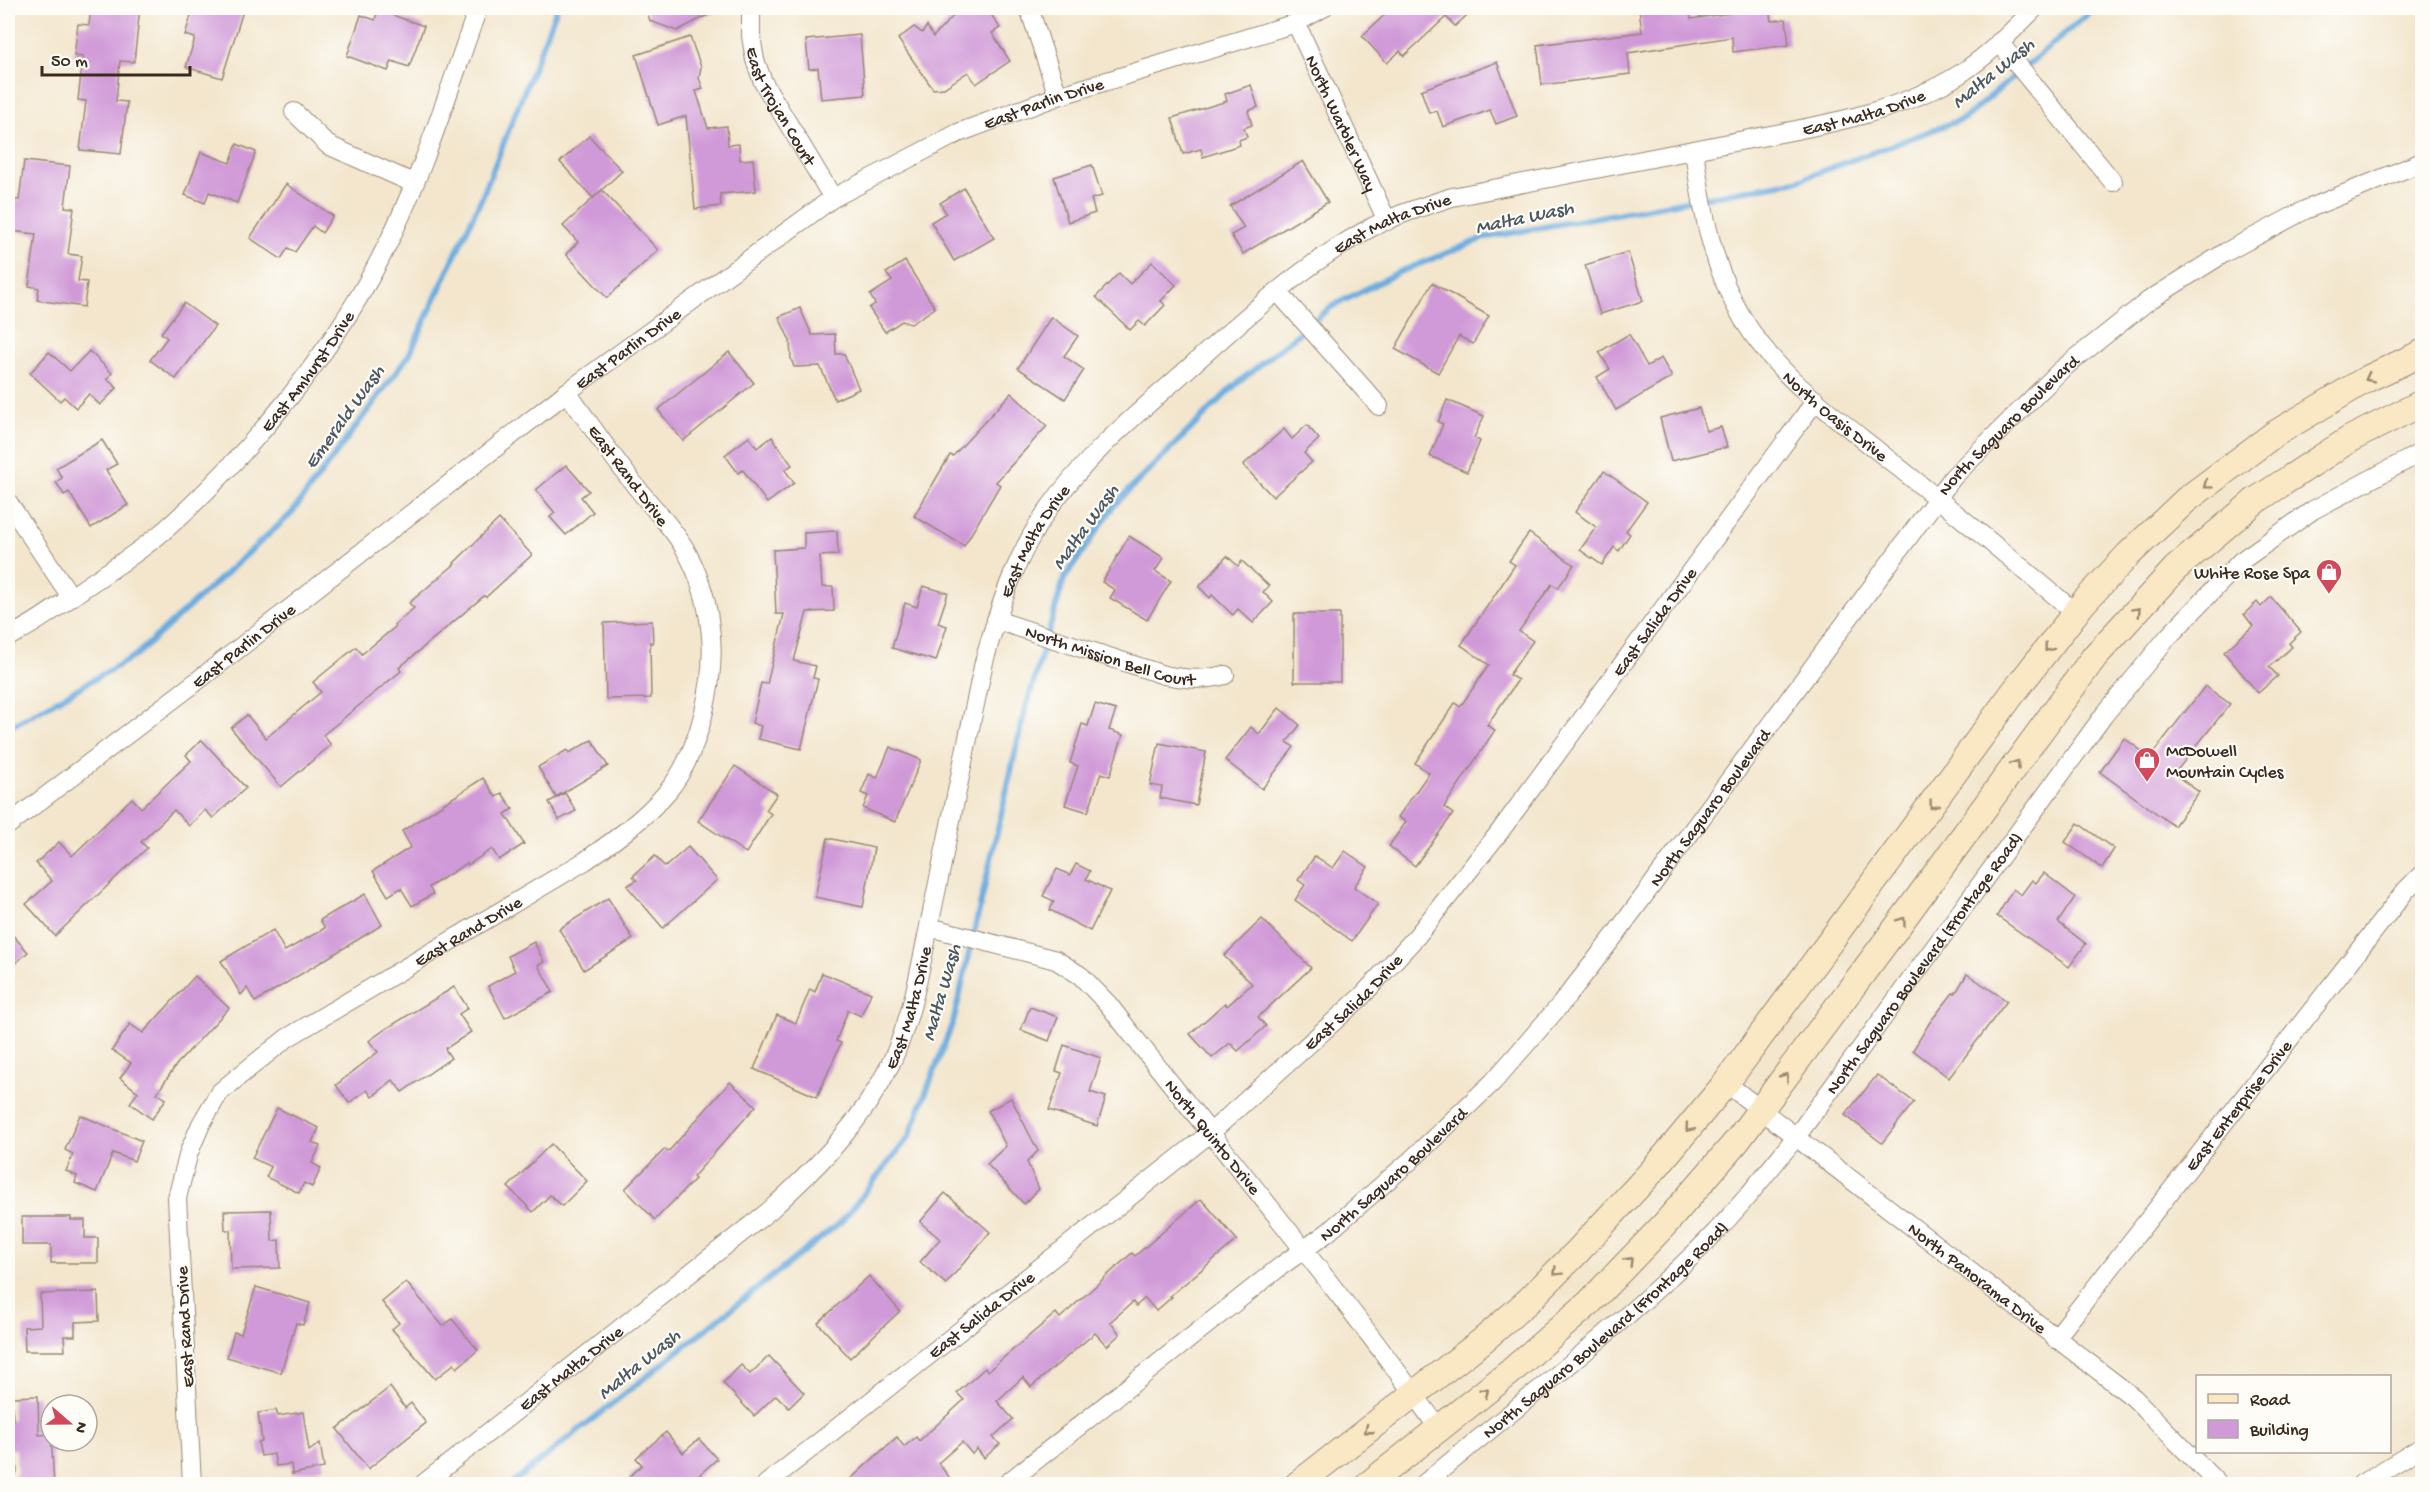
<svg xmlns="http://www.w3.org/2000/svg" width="2430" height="1492" font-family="'Gochi Hand',sans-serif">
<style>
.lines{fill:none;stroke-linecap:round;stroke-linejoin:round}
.stream{stroke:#6cacdf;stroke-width:6}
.building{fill:#d099d8}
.street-casing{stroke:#978876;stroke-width:20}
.secondary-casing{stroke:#978876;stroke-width:28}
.street{stroke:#fff;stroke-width:18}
.secondary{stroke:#fae7c3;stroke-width:26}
.oneway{stroke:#9a8870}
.labels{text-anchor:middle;stroke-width:4.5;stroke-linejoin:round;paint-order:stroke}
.street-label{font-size:18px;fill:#3b2a1e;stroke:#fdfcf7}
.poi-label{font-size:18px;fill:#3b2a1e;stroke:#fdfcf7;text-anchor:end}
.water-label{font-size:20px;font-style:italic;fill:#4c5862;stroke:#fdfcf7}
</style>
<rect width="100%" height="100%" fill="#fdfcf7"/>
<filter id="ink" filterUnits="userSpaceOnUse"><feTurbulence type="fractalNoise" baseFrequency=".0167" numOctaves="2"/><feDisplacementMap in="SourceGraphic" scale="12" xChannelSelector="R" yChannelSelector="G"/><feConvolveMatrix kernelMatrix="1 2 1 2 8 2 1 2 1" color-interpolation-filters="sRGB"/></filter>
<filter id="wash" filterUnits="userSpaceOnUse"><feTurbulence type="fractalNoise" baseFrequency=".008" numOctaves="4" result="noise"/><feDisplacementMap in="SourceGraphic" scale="24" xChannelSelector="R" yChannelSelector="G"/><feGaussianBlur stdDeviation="1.35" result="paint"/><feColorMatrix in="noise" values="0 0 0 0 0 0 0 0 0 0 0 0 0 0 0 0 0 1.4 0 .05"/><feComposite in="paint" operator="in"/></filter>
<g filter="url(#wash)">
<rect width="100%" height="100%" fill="#f3e6cd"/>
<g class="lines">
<g class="stream">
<polyline points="8,728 135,656 291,514 409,355 483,195 557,8"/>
<polyline points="511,1484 842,1221 909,1137 954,1019 1024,715 1064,579 1115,504 1234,386 1331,307 1397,273 1484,238 1796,181 1965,118 2095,8"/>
</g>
</g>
<g id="blocks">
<g class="building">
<polygon points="91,8 140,8 134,62 120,61 116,101 127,102 121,154 80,150 86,101 78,100 83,57 74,56 78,24 89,25"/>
<polygon points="213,8 233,8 243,11 222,78 186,67 195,38 185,35 193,9 211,15"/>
<polygon points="646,8 721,8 677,31 650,21"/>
<polygon points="952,8 987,8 1000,28 992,33 1010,61 976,84 968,72 944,88 933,89 898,39 914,27 922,33 927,26 933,37 954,15"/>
<polygon points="1392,8 1475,8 1455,26 1446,17 1404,56 1400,51 1387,63 1362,36"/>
<polygon points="1639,8 1689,8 1691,19 1729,13 1729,8 1769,8 1771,21 1786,19 1789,45 1733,52 1732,37 1628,53 1630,74 1542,85 1537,45 1642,32"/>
<polygon points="378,10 424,26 409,67 392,61 388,71 347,56 361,15 375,20"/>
<polygon points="860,35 865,95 821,99 818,68 809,69 806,40"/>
<polygon points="690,37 701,67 699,78 703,89 696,91 708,128 727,126 728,145 739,144 740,160 753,159 756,191 720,194 721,206 695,209 686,116 658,125 636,55"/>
<polygon points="1497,62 1517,116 1496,124 1490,110 1443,127 1437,111 1429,113 1421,90"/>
<polygon points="1251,85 1258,107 1248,111 1252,125 1244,128 1247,137 1239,140 1240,145 1203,157 1201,149 1183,154 1172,118 1227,101 1225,94"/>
<polygon points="589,136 622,171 593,198 560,162"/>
<polygon points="237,144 256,152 237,203 209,192 205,203 185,195 201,152 230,163"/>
<polygon points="24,161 70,166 65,207 74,208 68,254 82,256 78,281 87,282 84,307 37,300 39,288 29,286 36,234 11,231 14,200 19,200"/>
<polygon points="1303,161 1328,202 1243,254 1231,235 1244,228 1230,206"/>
<polygon points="1092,165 1102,196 1091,199 1095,213 1068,222 1054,177"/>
<polygon points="286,184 333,216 322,233 313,226 295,252 288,248 281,259 250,238"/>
<polygon points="964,188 994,238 954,261 931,222 946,213 940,203"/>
<polygon points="602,190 658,250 607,298 566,254 578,242 563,226"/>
<polygon points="1628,252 1643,301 1600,314 1585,265"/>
<polygon points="905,261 935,308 911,324 902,321 885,332 869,308 875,304 870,295 892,281 886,273"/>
<polygon points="1152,262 1176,285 1161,301 1165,305 1145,326 1139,321 1130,330 1096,297 1119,273 1130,284"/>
<polygon points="1432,283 1489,316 1473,344 1459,336 1438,373 1395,349"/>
<polygon points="184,303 215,326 176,379 150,360 167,338 161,333"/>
<polygon points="800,308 812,335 835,334 836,354 844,354 859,389 835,400 820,366 794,367 791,359 790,341 779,317"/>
<polygon points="1051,317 1078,336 1064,356 1084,370 1065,399 1018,368"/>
<polygon points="1629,334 1647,366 1661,358 1672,377 1616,410 1597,377 1610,369 1599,352"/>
<polygon points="89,351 112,373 107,379 117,388 100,405 89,394 76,408 64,397 60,401 30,373 49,352 70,371"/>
<polygon points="729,352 754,383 683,441 658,410"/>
<polygon points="1011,393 1047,426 996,482 1000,485 964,546 914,516 950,455 953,456"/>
<polygon points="1447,400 1484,416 1474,438 1480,441 1467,472 1430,456 1443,424 1438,422"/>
<polygon points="1699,408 1706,431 1721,427 1727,447 1671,461 1660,418"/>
<polygon points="1307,425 1319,439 1304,453 1312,462 1273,497 1243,465 1284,429 1292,439"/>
<polygon points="749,437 757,448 772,437 792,465 785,470 794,483 767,503 743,470 738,473 725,455"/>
<polygon points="102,440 117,464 106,470 128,505 91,528 69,492 64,495 56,482 62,478 56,468"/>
<polygon points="566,465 589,491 581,497 593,512 566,535 550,517 555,513 536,490"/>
<polygon points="1604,471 1647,502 1626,531 1630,534 1619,551 1614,547 1602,565 1580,550 1596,527 1575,512"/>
<polygon points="499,519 532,555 486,597 484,596 399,668 401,671 323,735 331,745 281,787 231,728 247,715 266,738 321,692 313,682 356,647 362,654 395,627 394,625 414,608 409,603 455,564 454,563"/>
<polygon points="837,531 838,555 820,556 822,587 833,587 834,611 807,612 794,661 816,666 813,678 818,679 801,749 758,739 761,726 752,723 761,683 767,684 784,614 776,614 773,550 804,548 804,533"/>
<polygon points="1529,533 1574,565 1558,588 1552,584 1519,631 1533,641 1509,675 1518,680 1487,725 1495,730 1444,807 1453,814 1415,866 1389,846 1406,822 1398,817 1429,773 1415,763 1455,703 1460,707 1489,665 1461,645 1515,565 1509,561"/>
<polygon points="1129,536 1164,558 1155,571 1171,581 1147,620 1110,598 1115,590 1102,582"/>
<polygon points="1227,556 1238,566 1242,561 1269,586 1263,592 1273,602 1253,623 1238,609 1233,615 1212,595 1210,598 1199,587"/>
<polygon points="923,586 948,593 938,623 947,626 936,661 892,648 905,603 917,607"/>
<polygon points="2271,597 2301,632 2289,643 2292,647 2269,667 2278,676 2258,693 2224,652 2253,626 2244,614 2257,602 2261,607"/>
<rect x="1294" y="614" width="46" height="68"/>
<polygon points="652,621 653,643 650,642 651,698 606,699 604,623"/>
<polygon points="2205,686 2230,704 2174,774 2199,792 2174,826 2100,772 2124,738 2150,757"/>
<polygon points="1095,704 1116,710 1109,730 1123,735 1110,776 1101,773 1088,812 1065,805 1078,766 1070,763 1082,724 1088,726"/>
<polygon points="1279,708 1300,725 1287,742 1294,747 1262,789 1225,760 1251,727 1259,734"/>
<polygon points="202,740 246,788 213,818 205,810 189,826 174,810 141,842 147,848 55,936 26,904 52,881 36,863 59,842 72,856 132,798 141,808 191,761 186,755"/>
<polygon points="592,740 608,766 556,797 538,767 567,750 569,753"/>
<polygon points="1159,743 1206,752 1196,805 1160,798 1162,787 1150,785"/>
<polygon points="890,747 921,760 895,822 863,808 868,796 861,793 869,774 877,778"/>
<polygon points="735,766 777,794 766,810 771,814 746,853 698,821"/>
<polygon points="483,778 496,797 502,793 513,809 505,814 524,844 499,860 492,849 468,865 467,863 429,887 433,894 412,906 401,888 388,896 373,871 411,847 402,831"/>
<polygon points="565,793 576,811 559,820 549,802"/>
<polygon points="2078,823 2114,849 2102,868 2065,842"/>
<polygon points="828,838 874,848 863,907 815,897"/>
<polygon points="688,847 717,880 663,928 627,886 637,880 633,876 655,856 665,867"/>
<polygon points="1345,851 1368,867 1354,887 1378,904 1352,941 1295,900 1305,885 1298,880 1315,856 1333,868"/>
<polygon points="1076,864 1090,871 1086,879 1110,891 1090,931 1050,910 1054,901 1043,896 1057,869 1070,875"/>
<polygon points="2044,873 2075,897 2058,922 2086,944 2069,967 1997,916 2013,889 2021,895 2032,880 2036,883"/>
<polygon points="365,894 382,925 255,1002 247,988 241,995 221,961 273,930 285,951 325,928 320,920"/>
<polygon points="608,898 633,939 584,970 559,929"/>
<polygon points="1262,919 1311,968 1258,1017 1266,1026 1238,1051 1230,1043 1212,1058 1190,1034 1225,1003 1227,1006 1252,984 1224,956"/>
<polygon points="8,930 28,952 8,970"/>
<polygon points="534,942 544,962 538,965 553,992 505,1018 488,986 515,971 508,956"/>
<polygon points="822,973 871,993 861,1016 848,1010 836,1041 841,1043 817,1097 754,1069 777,1015 796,1023 810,989 815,992"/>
<polygon points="1967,974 2007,1001 1949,1078 1913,1050 1930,1022 1953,993 1955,994"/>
<polygon points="195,976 229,1008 177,1064 157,1093 166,1099 152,1119 130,1103 138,1092 120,1078 131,1063 112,1050 130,1024 143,1033"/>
<polygon points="454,987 468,1008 459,1014 471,1032 445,1049 451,1058 402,1092 393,1080 372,1097 367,1090 349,1103 336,1085 378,1052 369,1041 384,1030"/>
<polygon points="1030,1007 1058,1017 1049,1041 1021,1030"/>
<polygon points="1064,1045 1101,1058 1090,1092 1106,1097 1097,1126 1049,1110 1062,1073 1056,1071"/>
<polygon points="1877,1075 1914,1102 1882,1143 1845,1115"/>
<polygon points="730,1082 756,1106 693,1177 695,1179 655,1220 625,1189 665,1149 668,1152"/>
<polygon points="1011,1098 1038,1151 1027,1162 1039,1189 1024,1204 987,1164 1006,1146 988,1111"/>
<polygon points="277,1108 319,1128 312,1142 320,1146 312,1163 321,1168 312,1187 304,1183 299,1193 266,1177 271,1167 252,1158"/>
<polygon points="80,1115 142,1141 134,1161 113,1153 97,1192 75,1183 77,1176 66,1171 73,1154 65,1150"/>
<polygon points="551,1144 587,1181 562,1206 550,1195 533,1212 508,1187"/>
<polygon points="945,1193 990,1232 946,1284 920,1262 940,1239 920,1222"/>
<polygon points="1201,1199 1237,1240 1170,1296 1172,1297 1156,1311 1145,1298 1136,1306 1133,1302 1110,1322 1120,1334 1107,1346 1095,1333 1031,1387 1023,1377 997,1401 1013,1419 993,1437 1000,1444 984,1458 977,1449 972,1454 962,1442 938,1463 949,1477 940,1485 844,1485 897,1437 904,1447 916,1437 919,1441 964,1400 957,1393 985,1368 988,1371 1056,1313 1060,1318 1132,1253 1135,1256"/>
<polygon points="271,1210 272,1241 279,1240 280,1268 231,1269 230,1230 225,1230 224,1211"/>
<polygon points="22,1217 71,1217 71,1220 85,1220 85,1238 98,1238 98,1263 51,1263 51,1245 22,1245"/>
<polygon points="869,1276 900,1311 850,1358 818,1323"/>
<polygon points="406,1282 443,1326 452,1319 478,1350 457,1368 454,1364 435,1379 392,1329 399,1323 382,1302"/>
<polygon points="256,1287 310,1303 303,1325 296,1323 281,1373 227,1357 234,1332 241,1334"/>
<polygon points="98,1292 99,1321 75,1322 75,1336 64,1336 65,1351 25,1351 24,1327 41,1326 40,1294"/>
<polygon points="769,1356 804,1393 789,1408 776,1395 754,1416 723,1383 741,1365 750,1374"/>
<polygon points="390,1387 405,1408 411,1403 426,1423 368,1469 337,1429"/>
<polygon points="38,1396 39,1435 51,1434 54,1485 9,1485 17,1472 16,1449 8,1450 8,1421 13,1420 12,1397"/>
<polygon points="276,1410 278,1416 303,1412 309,1451 320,1443 324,1468 292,1474 291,1464 276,1466 274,1454 261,1456 258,1442 262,1441 258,1413"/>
<polygon points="666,1432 683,1453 699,1439 717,1459 688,1485 637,1485 630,1476 642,1465 636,1458"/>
</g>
</g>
</g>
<g filter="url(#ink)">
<use href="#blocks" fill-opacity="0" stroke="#978876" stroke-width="1.5"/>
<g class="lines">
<g class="street-casing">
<g id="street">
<path id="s1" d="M751,8v28l4,24 8,22 70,116"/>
<polyline points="1029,8 1058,96"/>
<path id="s2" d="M1296,23l91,198"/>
<polyline points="1999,42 2113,182"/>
<polyline points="294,112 328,145 413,183"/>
<path id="s3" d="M1694,150c8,59 18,118 49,169 36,60 97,101 150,144 62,49 122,99 183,150"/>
<polyline points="1278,292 1379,406"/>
<polyline points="8,502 71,597"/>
<path id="s4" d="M996,620l168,55c22,4 39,6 61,0"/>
<path id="s5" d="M8,637c27,-13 51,-31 76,-49 31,-21 64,-42 91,-67 79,-73 154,-165 204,-260 42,-80 69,-169 99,-253"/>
<path id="s6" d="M8,825l184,-140 375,-293 266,-194 125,-65 100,-37 238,-73 27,-15"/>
<path id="s7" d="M929,927l127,33 25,16 27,28c110,141 227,279 331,425"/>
<path id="s8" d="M1726,1083l408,315 84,86"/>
<path id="s9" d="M2055,1339l351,-449 16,-16"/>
<path id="s10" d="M192,1484l-15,-286 12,-46 12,-28 18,-31 19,-16 49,-39 298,-177c30,-21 59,-42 83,-70 32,-39 49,-114 42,-164 -3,-27 -12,-55 -25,-78 -14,-24 -34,-43 -51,-65 -23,-29 -45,-61 -67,-92"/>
<path id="s11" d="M423,1484l346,-273c48,-44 92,-87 121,-146 23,-48 31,-102 42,-153 18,-84 34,-167 52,-250 14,-52 32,-107 63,-151 37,-53 86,-94 134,-136 57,-51 115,-105 182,-143 28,-16 59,-25 89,-35 94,-18 188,-36 282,-55 76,-15 159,-26 226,-68 28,-18 52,-43 75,-66"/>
<path id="s12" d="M766,1484l443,-350 152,-137 56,-61 81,-102 318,-434"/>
<path id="s13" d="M1006,1484l275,-218 46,-33 84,-73 82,-78 68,-78 54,-69 338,-458 108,-107 87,-69 78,-49 79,-42 117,-48"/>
<path id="s14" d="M1424,1484c91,-76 188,-150 273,-233 36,-35 67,-75 99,-114l308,-422 63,-77 74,-77 72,-51 109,-58"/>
<polyline points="2361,1484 2422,1447"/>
</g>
</g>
<g class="secondary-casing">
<g id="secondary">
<polyline points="1298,1484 1482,1341 1528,1301 1577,1252 1655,1168 1726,1083 2013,693 2084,602 2129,554 2186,500 2273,435 2367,379 2422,353"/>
<polyline points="1369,1484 1509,1373 1589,1303 1665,1224 1737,1141 1900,923 2095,656 2175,569 2255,501 2350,439 2422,403"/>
</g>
</g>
<use href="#street" class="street"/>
<use href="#secondary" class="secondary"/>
</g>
<defs><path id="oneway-chevron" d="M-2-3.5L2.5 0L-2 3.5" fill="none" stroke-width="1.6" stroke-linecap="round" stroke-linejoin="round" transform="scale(1.5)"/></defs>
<g class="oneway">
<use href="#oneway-chevron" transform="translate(2369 378) rotate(153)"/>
<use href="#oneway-chevron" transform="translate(2207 485) rotate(143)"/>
<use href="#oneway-chevron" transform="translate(2137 611) rotate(-47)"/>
<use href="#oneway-chevron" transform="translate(2048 648) rotate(128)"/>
<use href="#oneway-chevron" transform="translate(2016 764) rotate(-54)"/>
<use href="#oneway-chevron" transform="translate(1933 805) rotate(127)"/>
<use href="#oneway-chevron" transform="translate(1902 921) rotate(-54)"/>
<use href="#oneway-chevron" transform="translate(1785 1077) rotate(-53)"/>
<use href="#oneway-chevron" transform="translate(1689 1128) rotate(130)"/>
<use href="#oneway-chevron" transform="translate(1629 1261) rotate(-46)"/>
<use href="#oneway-chevron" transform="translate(1557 1272) rotate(135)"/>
<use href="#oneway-chevron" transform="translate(1485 1392) rotate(-38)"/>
<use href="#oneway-chevron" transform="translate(1368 1430) rotate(142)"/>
</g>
</g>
<defs>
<g id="shop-pin" transform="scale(1.35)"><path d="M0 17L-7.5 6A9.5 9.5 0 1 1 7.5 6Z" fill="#d1495b" stroke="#fdfcf7"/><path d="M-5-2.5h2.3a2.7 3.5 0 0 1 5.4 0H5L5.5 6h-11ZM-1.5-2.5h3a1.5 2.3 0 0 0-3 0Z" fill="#fff"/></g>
</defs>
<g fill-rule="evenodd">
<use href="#shop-pin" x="2329" y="572"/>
<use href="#shop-pin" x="2147" y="760"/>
</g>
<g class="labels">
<g class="street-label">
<text dy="6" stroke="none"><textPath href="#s6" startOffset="1268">East Parlin Drive</textPath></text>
<text dy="6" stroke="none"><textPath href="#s1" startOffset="105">East Trojan Court</textPath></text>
<text dy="6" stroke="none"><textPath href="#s11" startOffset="2150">East Malta Drive</textPath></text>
<text dy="6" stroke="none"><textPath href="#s2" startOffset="110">North Warbler Way</textPath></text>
<text dy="6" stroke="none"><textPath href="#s11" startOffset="1664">East Malta Drive</textPath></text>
<text dy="6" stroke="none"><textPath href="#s6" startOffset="782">East Parlin Drive</textPath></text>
<text dy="6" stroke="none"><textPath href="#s5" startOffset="404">East Amhurst Drive</textPath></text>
<text dy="6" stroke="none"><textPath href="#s3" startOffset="312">North Oasis Drive</textPath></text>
<text dy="6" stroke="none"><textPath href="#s13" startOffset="1468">North Saguaro Boulevard</textPath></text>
<text transform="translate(629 475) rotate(53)" y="6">East Rand Drive</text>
<text dy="6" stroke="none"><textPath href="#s11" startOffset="1178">East Malta Drive</textPath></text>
<text dy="6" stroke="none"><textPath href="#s12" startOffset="1246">East Salida Drive</textPath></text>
<text dy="6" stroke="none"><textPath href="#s6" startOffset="296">East Parlin Drive</textPath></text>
<text dy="6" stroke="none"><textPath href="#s4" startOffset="120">North Mission Bell Court</textPath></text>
<text dy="6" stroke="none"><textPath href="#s13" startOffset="982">North Saguaro Boulevard</textPath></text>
<text dy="6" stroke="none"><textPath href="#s10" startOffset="698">East Rand Drive</textPath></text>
<text dy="6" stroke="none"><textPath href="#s14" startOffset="726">North Saguaro Boulevard (Frontage Road)</textPath></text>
<text dy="6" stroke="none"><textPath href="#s12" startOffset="760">East Salida Drive</textPath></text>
<text dy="6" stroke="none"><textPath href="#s11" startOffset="692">East Malta Drive</textPath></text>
<text dy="6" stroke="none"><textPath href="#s9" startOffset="297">East Enterprise Drive</textPath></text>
<text dy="6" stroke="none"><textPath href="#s7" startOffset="369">North Quinto Drive</textPath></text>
<text dy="6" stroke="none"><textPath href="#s13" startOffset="496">North Saguaro Boulevard</textPath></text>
<text dy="6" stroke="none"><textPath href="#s8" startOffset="318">North Panorama Drive</textPath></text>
<text dy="6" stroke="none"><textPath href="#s12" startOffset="274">East Salida Drive</textPath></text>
<text transform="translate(184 1327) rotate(-93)" y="6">East Rand Drive</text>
<text dy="6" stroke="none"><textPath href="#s14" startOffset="238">North Saguaro Boulevard (Frontage Road)</textPath></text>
<text dy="6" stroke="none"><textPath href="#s11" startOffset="188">East Malta Drive</textPath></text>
</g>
<g class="poi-label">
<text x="2310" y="578">White Rose Spa</text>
<text x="2166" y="756" text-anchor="start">McDowell<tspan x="2166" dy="21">Mountain Cycles</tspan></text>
</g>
<g class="water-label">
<text transform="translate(1992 72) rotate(-39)" y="7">Malta Wash</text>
<text transform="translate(1524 216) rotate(-12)" y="7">Malta Wash</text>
<text transform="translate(343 416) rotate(-54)" y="7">Emerald Wash</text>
<text transform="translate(1084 526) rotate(-54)" y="7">Malta Wash</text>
<text transform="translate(940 992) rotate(-74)" y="7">Malta Wash</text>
<text transform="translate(638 1363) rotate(-39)" y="7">Malta Wash</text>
</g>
</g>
<rect width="2430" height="1492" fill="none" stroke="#fdfcf7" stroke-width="30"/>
<rect x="2196" y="1375" width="195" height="78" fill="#fdfcf7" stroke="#afa8a0" stroke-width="1.5"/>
<rect x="2208" y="1394" width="30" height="9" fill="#fae7c3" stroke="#afa8a0" stroke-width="1.5"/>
<text x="2250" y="1405" font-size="18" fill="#3b2a1e">Road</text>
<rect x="2208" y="1420" width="30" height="18" fill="#d099d8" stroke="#afa8a0" stroke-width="1.5"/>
<text x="2250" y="1435" font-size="18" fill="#3b2a1e">Building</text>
<g transform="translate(69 1423) rotate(110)"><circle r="28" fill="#fdfcf7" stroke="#afa8a0" stroke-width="1.5"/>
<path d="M0-4.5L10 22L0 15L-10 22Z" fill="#d1495b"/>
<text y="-9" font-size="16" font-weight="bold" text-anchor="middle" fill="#3b2a1e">N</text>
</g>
<path d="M42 66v9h148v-9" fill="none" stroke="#3b2a1e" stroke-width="3"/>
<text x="51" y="66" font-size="18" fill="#3b2a1e" stroke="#fdfcf7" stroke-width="4.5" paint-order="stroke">50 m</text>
</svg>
